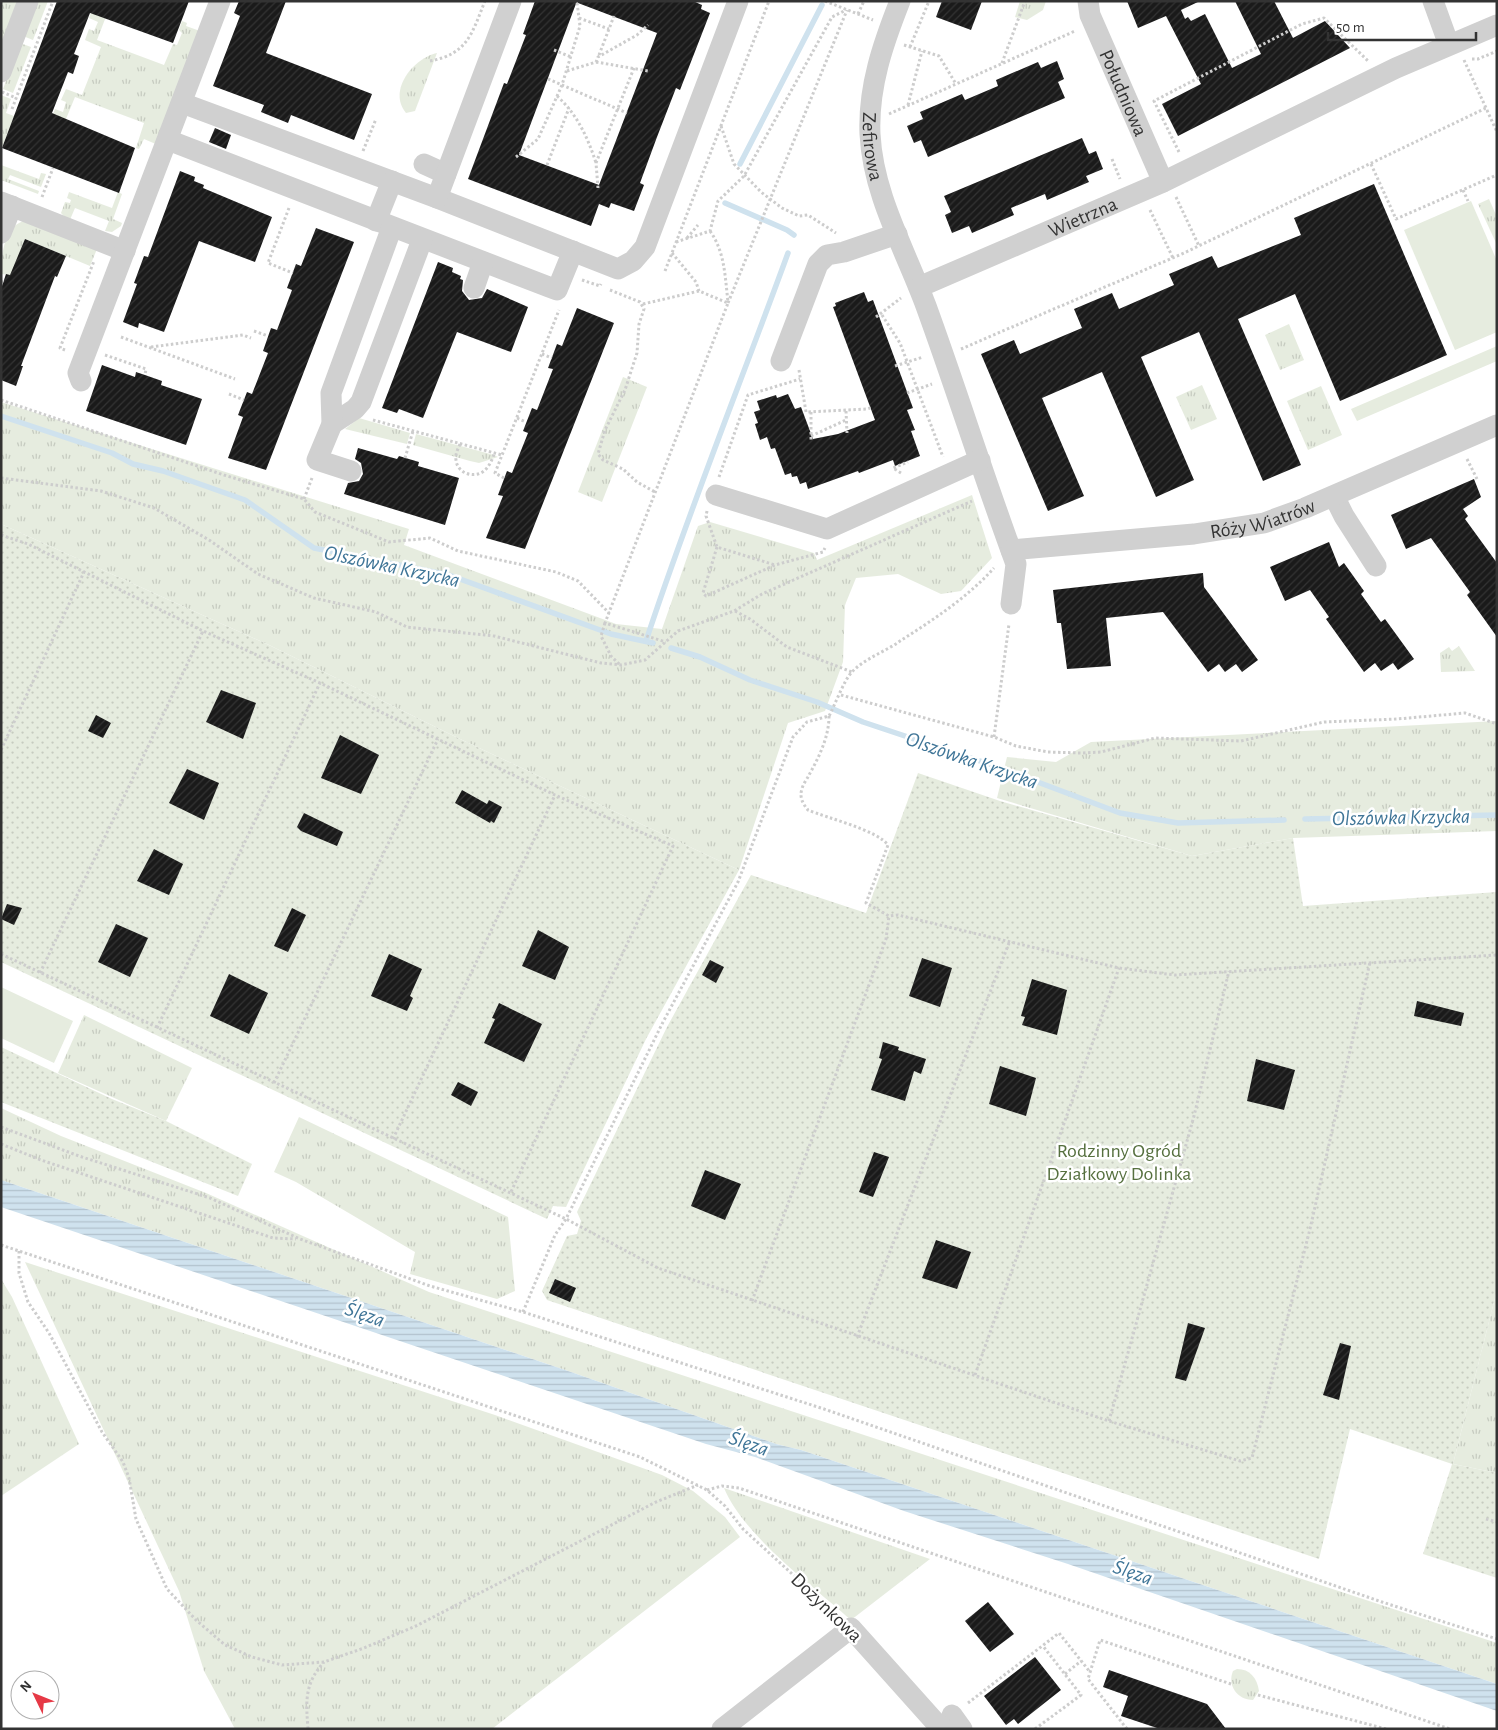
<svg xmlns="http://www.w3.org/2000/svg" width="1498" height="1730" font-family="'Alegreya Sans',sans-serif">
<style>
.grass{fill:url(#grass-tufts)}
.garden{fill:url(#garden-dots)}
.pitch{fill:#e6ecdf}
.water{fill:url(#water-rules)}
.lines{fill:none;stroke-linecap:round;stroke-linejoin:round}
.stream{stroke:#cfe2ee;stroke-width:5.5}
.building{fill:url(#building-hatch)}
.path{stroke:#cdcdcd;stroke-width:3;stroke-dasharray:2.5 2.5;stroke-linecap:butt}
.minor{stroke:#d0d0d0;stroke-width:21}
.labels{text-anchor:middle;stroke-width:5;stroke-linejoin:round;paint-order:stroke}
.street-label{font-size:20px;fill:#333;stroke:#fff}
.park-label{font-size:20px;fill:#56703f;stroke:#fff}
.water-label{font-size:21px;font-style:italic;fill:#3f7597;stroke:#fff}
</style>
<defs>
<pattern id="grass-tufts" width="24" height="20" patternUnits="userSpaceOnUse" patternTransform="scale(1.25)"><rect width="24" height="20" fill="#e6ecdf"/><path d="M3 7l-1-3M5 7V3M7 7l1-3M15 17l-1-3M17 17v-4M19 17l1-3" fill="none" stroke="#c6cbc0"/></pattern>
<pattern id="garden-dots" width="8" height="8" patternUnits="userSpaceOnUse" patternTransform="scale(1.25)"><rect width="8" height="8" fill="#e6ecdf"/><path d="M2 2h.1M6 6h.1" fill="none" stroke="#c6cbc0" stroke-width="1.8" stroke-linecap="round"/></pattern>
<pattern id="water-rules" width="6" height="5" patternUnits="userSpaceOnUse" patternTransform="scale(1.25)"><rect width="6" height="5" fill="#cfe2ee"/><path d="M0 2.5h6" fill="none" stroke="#b2c2cd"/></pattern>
<pattern id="building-hatch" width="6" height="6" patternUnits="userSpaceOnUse" patternTransform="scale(1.25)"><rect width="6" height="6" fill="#1a1a1a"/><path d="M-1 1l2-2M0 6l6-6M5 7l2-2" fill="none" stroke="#333"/></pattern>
</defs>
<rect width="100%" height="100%" fill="#fff"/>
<g class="grass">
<polygon points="1,1 20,1 1,51"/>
<polygon points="36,1 48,1 33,40 23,36"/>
<polygon points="1020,1 1046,1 1043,10 1027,20 1015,17"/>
<polygon points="93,8 107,14 97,40 164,65 173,44 177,45 182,33 179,30 182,21 187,23 186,26 200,31 158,145 144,139 139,149 136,148 144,123 75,97 66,119 53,114 55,109 63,112 66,102 61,100 66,89 82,95 101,47 85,40 89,29 94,31 98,22 89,18"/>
<polygon points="20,43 31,47 13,93 3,89"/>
<path d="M437,53l-22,58 -9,2c-19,-23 8,-55 31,-60z"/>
<polygon points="1,95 11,99 6,113 14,116 1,150"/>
<polygon points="1,165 39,179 41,173 46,174 41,187 10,175 8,179 39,191 38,194 1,180"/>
<polygon points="69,192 112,208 118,192 122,194 113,219 122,223 121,226 112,232 105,231 109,221 75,208 69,222 61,213 65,202 70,203 71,200 67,198"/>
<polygon points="1489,199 1497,217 1497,245 1478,204"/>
<path d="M24,221l73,28 -7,17 -65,-27 -14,36 -10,-1c0,-17 3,-48 23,-53z"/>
<polygon points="1289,324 1304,360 1280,370 1265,335"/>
<polygon points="623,377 647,387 602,502 578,492"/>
<polygon points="1202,385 1217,419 1191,430 1176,397"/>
<polygon points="1321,386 1342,435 1308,450 1287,401"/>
<polygon points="1,402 409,529 404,545 616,624 662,629 698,526 710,522 814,553 817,560 972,495 992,558 961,591 941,594 898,574 856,578 845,605 843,662 825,711 788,723 739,870 458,738 269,645 1,524"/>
<polygon points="359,418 410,433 407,444 345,429"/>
<polygon points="416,434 494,455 498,457 479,463 470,461 413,445"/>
<polygon points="1459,646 1475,671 1441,672 1440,653 1449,647 1452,651"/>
<polygon points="1497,721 1497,831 1293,838 1192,856 997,798 1007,757 1056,762 1091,742"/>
<polygon points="84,1015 192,1068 166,1121 58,1073"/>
<polygon points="1,1108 61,1136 206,1193 429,1292 1497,1643 1497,1684 801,1450 776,1444 571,1372 1,1180"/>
<polygon points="299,1117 508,1217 515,1291 497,1299 410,1274 415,1252 296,1182 274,1172"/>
<polygon points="25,1262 495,1415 662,1475 693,1491 725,1517 740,1537 492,1729 235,1729 204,1671 179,1591"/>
<polygon points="1,1279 12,1297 79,1444 1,1496"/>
<polygon points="1497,1290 1497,1473 1453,1464"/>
<path d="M724,1488l206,71 -79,61c-39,-35 -107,-84 -127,-132z"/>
<path d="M1237,1669c13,0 20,9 22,22l-6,9c-16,0 -26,-15 -20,-29z"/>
</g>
<g class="garden">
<polygon points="1,524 269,645 458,738 739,870 646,1039 566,1207 553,1206 547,1219 1,962"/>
<polygon points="918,773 1000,801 1192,856 1293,838 1303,906 1497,892 1497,1290 1453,1464 1497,1473 1497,1578 1423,1554 1452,1464 1350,1429 1319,1559 547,1300 542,1291 567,1236 577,1234 581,1221 577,1212 667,1027 751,875 866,913"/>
<polygon points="1,1047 112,1099 166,1121 252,1164 238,1196 1,1102"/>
</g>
<g class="pitch">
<polygon points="1471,201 1497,261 1497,332 1455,350 1404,230"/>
<polygon points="1497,346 1497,361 1357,421 1351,409"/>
<polygon points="1,987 73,1021 54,1063 1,1038"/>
</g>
<polygon class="water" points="1,1180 571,1372 776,1444 801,1450 1497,1684 1497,1711 1068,1564 904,1511 755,1457 706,1444 1,1207"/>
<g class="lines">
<g class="stream">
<polyline points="740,164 822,5"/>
<polyline points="725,203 787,230 794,235"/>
<polyline points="1,416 112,453 133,464 163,471 245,500 314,548 449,575 611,634 653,643"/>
<path d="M646,641c43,-131 95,-259 142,-388"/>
<polyline points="671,648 700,657 750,680 817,702 863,722 995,766 1120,813 1178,823 1284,820"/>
<polyline points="1305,819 1497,815"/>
</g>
</g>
<g class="building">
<polygon points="57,1 189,1 173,43 90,13 74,54 79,56 73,74 68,72 52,113 135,148 119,193 2,148"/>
<polygon points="239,1 286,1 266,53 372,94 354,140 291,115 288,123 261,112 264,105 213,86 240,16 234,13"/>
<polygon points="535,1 577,1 519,155 599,185 657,33 578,3 578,1 693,1 702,5 701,9 710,13 680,90 676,88 657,137 640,183 644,185 634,211 611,203 609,208 599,204 591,226 468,179 504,83 507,84 526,35 523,34"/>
<polygon points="942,1 982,1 971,30 936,17"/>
<polygon points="1127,1 1200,1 1181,10 1185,19 1188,17 1191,21 1205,14 1232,68 1261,54 1235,1 1274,1 1293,38 1325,21 1350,48 1178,136 1162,104 1201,84 1166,16 1138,28"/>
<polygon points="1057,61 1064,79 1058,82 1065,98 928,157 921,140 914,143 907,126 923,119 920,112 962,94 965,100 998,86 996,80 1038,62 1041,68"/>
<polygon points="215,128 231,135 226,149 209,142"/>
<polygon points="1082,138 1089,154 1096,151 1103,169 1086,176 1089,182 1047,200 1045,194 1011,208 1014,215 972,233 969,226 952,233 945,215 951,212 944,196"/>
<polygon points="180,171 195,177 194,181 204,185 203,188 272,217 255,262 199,241 164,332 139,323 138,328 123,322 137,284 134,283 144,256 148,257"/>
<polygon points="1374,184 1447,355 1340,401 1295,294 1238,319 1301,465 1263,481 1199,332 1141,357 1194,480 1156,497 1102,372 1042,398 1084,496 1048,511 981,354 1014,340 1020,354 1082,328 1074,309 1112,293 1119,309 1174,285 1169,274 1212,256 1218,268 1301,235 1294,218"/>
<polygon points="316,228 354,242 266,470 228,458 243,417 238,415 247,392 252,394 268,353 263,351 271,328 277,330 292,290 287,288 296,264 301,266"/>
<polygon points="25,239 66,256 57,277 55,276 21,366 23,366 16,386 1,380 1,289 6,274 10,275"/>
<polygon points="438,262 453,268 452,272 461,276 460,279 463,280 462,291 469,300 482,298 487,289 528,307 511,352 457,332 423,418 399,409 397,413 382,408"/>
<polygon points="864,292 868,302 873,300 913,408 907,410 915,430 911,431 920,456 895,466 893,460 859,473 858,471 808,489 806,482 800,484 797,476 792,477 791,473 785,475 775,448 771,449 767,437 760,440 755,424 758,423 754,412 760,410 757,401 776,395 777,398 788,394 795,409 801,407 813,439 838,434 875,420 833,307 836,306 835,303"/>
<polygon points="577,308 614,323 525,549 486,538 503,496 498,495 507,471 512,473 528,433 523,431 532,408 537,410 553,369 548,368 557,344 562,346"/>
<polygon points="102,365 135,377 136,372 145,375 162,381 161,385 202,399 186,445 86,411"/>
<polygon points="358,448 397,459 399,456 419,462 418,466 459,478 445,525 344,494 348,483 359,481 363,474 361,463 355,459"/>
<polygon points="1474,479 1481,497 1463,509 1468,516 1465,519 1497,563 1497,637 1467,595 1470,592 1431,538 1406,549 1391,515"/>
<polygon points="1329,542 1339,567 1344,563 1364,591 1361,594 1381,622 1385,619 1414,659 1398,670 1393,663 1381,671 1375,663 1364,672 1326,619 1329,617 1310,590 1285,601 1270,567"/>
<polygon points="1203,573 1204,587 1258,660 1242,672 1236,664 1225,672 1219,664 1208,672 1163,612 1106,618 1111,666 1067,669 1061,623 1057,623 1053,590"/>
<polygon points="221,690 256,703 243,739 206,722"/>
<polygon points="96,715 111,723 103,738 88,731"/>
<polygon points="340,735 379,755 361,794 321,778"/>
<polygon points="187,769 219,783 204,820 169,803"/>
<polygon points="462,790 487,804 489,800 502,807 494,823 491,821 490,823 455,803"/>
<polygon points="304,813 343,832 337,846 301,831 297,827"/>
<polygon points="154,849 183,864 169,895 137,881"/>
<polygon points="7,904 22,908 14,925 1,919"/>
<polygon points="292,908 306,915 288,952 274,946"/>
<polygon points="116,924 148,938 130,977 98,962"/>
<polygon points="538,930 569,947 555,980 522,966"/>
<polygon points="389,954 422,969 410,996 413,998 407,1011 371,996"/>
<polygon points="922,958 952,968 940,1007 909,996"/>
<polygon points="710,960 724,967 716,983 702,975"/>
<polygon points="229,974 268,993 249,1034 210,1016"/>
<polygon points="1032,979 1067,990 1057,1035 1022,1025 1025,1017 1021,1016"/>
<polygon points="1417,1001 1464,1013 1461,1026 1414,1016"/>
<polygon points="499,1003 542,1024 524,1062 484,1043 495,1019 492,1018"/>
<polygon points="883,1042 899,1047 898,1050 926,1059 921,1074 914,1071 905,1101 871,1090 882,1059 879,1058"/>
<polygon points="1256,1059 1295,1070 1284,1110 1247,1101"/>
<polygon points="1000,1066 1036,1078 1026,1116 989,1104"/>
<polygon points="458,1082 478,1092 471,1106 451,1095"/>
<polygon points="874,1152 889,1157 873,1197 859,1192"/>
<polygon points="705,1170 741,1184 725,1220 691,1206"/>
<polygon points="936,1240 971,1252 957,1289 922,1278"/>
<polygon points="555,1279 576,1288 570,1302 549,1293"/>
<polygon points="1188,1323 1205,1328 1186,1381 1175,1378"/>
<polygon points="1340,1343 1351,1346 1339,1400 1323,1395"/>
<polygon points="988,1602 1014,1634 990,1652 965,1621"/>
<polygon points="1035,1657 1061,1690 1018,1724 1014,1719 1006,1725 984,1696"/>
<polygon points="1109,1670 1207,1704 1226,1729 1160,1729 1121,1716 1128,1696 1103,1687"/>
</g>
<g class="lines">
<g class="path">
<polyline points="825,1 873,20"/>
<polyline points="858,14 864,1"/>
<polyline points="579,18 609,29"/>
<polyline points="904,45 939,56 956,84"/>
<polyline points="910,47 929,1"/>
<polyline points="554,50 571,57"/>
<polyline points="599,55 614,16"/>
<polyline points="1472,59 1478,59 1497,51"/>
<polyline points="1464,60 1497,132"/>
<path d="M430,61c38,-7 42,-28 55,-60"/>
<polyline points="596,62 648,71"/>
<polyline points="1002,63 1025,1"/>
<polyline points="567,71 596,62 598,57 637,35 648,25"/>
<polyline points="548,79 627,113"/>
<polyline points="2,92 16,98"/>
<path d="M557,96c20,18 31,42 39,67"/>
<polyline points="908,105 922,51"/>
<polyline points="12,109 53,1"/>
<polyline points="889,114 1075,31"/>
<polyline points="721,126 734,164 761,192 782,208 799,216 808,215 836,233"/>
<polyline points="363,151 376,119"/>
<polyline points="1179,152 1154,101 1302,24 1324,18 1368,61"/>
<polyline points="516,157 538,139 562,85 580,26 577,2"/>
<polyline points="1112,159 1120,179"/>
<polyline points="1371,164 1396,219 1497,175"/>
<polyline points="547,165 569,108"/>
<polyline points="598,188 596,163 634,68"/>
<polyline points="1463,190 1468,201"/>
<polyline points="42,197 53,168"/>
<polyline points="1176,197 1199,246"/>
<polyline points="289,208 268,263 293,273"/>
<polyline points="1150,210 1173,258"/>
<path d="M710,231c15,21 15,46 18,71"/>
<polyline points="687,238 698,225"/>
<polyline points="676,242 710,231 718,201 744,176 832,17 846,10"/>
<polyline points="672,253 696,282 699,291"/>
<polyline points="665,271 769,1"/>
<polyline points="582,280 600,286 601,284"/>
<polyline points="1,281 3,283"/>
<polyline points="610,290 640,302 644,309 639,324 637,353 625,390 605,430 598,454 603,460 623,469 637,482 655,492"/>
<polyline points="728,303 847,10"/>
<polyline points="643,304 699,291 728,303 605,623 666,642"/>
<polyline points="882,315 900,343 943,457"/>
<polyline points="876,317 901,298"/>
<polyline points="254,331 268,336"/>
<polyline points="121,337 235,379"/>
<polyline points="151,347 243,335 251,338"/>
<polyline points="961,349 1184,253 1486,108"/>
<polyline points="65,350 60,348 94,261"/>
<polyline points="542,354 552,358"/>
<polyline points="105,355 146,369 145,375"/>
<polyline points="895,366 923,357"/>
<polyline points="799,370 806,412 867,409 873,407"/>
<polyline points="907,393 932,384"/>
<polyline points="229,394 244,400"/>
<polyline points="1,400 224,475 304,499 315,512 389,542 430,538 458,551 556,572 578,581 609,613"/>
<polyline points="846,411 847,433"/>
<polyline points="811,412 811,441"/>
<polyline points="517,418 526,422"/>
<polyline points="373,420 502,455"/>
<polyline points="811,436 846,420"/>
<path d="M460,444c-2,5 -5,10 -4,16 1,13 18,19 28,11 5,-4 8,-11 10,-17"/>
<polyline points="405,458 413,431"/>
<polyline points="1467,459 1477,479"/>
<polyline points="901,473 893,468 908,462"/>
<polyline points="719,477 748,395 800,379"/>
<polyline points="1,478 101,491 154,508 209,540 258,574 314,598 376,612 407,627 494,636 601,663 621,665 645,660 678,631 734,611 762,594 972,501"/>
<polyline points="504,478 495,473 559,310"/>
<polyline points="304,499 312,478"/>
<polyline points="707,511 706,516 717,547 775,565"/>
<polyline points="1,535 28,544 203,631 320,683 555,795 673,846 510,1194"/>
<polyline points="717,547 703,593 706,596 775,565 823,552 825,548"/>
<polyline points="735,611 750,619 787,647 852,672"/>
<polyline points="605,623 601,636 611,656 620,665"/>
<polyline points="841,695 994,737 1016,746 1048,752 1081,753 1101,752 1155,738 1241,741 1324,722 1397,719 1465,713 1497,724"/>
<path d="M829,716c0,21 -10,41 -20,59 -2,4 -6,9 -7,14 -3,8 1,15 6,21 19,8 69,20 80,35l-22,58 23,13 9,-1 221,53 56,7 322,-20"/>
<polyline points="994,737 1009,624"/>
<polyline points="1,750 84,572"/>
<polyline points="1,954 566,1219 658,1268 1112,1422 1240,1461 1252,1458 1310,1229 1370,962"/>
<polyline points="40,973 203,631"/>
<polyline points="157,1028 320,683"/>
<polyline points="274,1083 438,739"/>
<polyline points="1,1127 79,1156 210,1198 300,1239 430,1286 523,1312 824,1409 1382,1602 1497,1639"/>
<polyline points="393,1139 555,795"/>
<polyline points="1,1144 41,1160 273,1238 296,1239"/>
<polyline points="1,1245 640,1457 707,1490 725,1506 743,1529 837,1615"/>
<polyline points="19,1251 19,1273 28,1302 49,1333 102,1432 123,1462 129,1478 136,1519 167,1589 196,1620 225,1645 252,1657 282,1665 324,1662 364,1648 416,1626 656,1502 698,1485"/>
<polyline points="752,1301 886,939 889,916"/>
<path d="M523,1312l32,-77 11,-16 96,-195 76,-142 55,-145 14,-15 22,-6c6,-11 15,-36 23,-44 13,-14 33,-20 48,-31 33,-21 68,-44 94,-73"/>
<polyline points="857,1337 1009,943"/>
<polyline points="975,1375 1119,968"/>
<polyline points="1109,1421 1194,1116 1229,971"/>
<polyline points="707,1490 722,1486 739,1488 1450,1729"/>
<polyline points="1486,1519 1497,1522"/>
<polyline points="1065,1674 1081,1661"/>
<polyline points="1258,1695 1386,1729"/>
<polyline points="968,1703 1059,1633 1090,1672"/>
<path d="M308,1729c-2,-27 -4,-45 16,-67"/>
<polyline points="1035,1729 1081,1695 1043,1646"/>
<polyline points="1127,1729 1088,1679 1100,1640 1231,1684"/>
</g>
<g class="minor">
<path id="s1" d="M900,1c-17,43 -32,86 -30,133 3,61 35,115 56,172 31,85 58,172 90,258l-5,40"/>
<path id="s2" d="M1088,1l2,14 73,167"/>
<polyline points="1433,1 1449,45"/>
<polyline points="1,72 28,1"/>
<polyline points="182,103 437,198 618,269 633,261 645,247 738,1"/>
<polyline points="168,140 549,287 557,290 573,251"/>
<polyline points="424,164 446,174"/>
<polyline points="437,198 511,1"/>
<polyline points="1,202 125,251"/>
<polyline points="376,221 392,181"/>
<polyline points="1,233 12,206"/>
<path id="s3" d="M919,287l244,-105 233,-114 101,-43"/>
<polyline points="474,288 483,262"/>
<polyline points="781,361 818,264 827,255 844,252 897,234"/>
<polyline points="81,381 78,373 220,1"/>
<polyline points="332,424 355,409 361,402 422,240"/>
<polyline points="351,471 317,460 332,424 331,393 392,227"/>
<polyline points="716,495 827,529 980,460"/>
<polyline points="1334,496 1344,516 1376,566"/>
<path id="s4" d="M1011,550l183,-16 70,-11 41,-15 192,-83"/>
<polyline points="952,1715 962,1729"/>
<polyline points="722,1729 851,1628 936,1723 944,1729"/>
</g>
</g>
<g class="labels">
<g class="street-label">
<text dy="7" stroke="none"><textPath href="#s2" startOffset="99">Południowa</textPath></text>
<text dy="7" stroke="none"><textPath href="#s1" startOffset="150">Zefirowa</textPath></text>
<text dy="7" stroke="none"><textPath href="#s3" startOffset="178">Wietrzna</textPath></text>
<text dy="7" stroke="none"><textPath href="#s4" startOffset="254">Róży Wiatrów</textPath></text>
<text transform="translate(827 1607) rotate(44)" y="7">Dożynkowa</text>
</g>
<g class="park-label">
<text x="1119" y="1157">Rodzinny Ogród<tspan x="1119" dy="23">Działkowy Dolinka</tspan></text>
</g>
<g class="water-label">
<text transform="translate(392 566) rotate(12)" y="7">Olszówka Krzycka</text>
<text transform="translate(972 760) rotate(19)" y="7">Olszówka Krzycka</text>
<text transform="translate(1401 817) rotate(-1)" y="7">Olszówka Krzycka</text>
<text transform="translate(365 1314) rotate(19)" y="7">Ślęza</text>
<text transform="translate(749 1443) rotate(19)" y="7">Ślęza</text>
<text transform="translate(1133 1572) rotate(19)" y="7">Ślęza</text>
</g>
</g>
<rect width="1498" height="1730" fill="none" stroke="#333333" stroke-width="5"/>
<g transform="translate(35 1695) rotate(313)"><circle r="24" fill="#ffffff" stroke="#adadad"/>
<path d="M0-4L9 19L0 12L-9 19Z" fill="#e63946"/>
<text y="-8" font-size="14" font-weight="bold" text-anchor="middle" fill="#333333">N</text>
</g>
<path d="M1328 32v8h148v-8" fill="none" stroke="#333333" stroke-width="2.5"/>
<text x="1336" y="32" font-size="15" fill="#333333" stroke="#ffffff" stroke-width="4" paint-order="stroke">50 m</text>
</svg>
